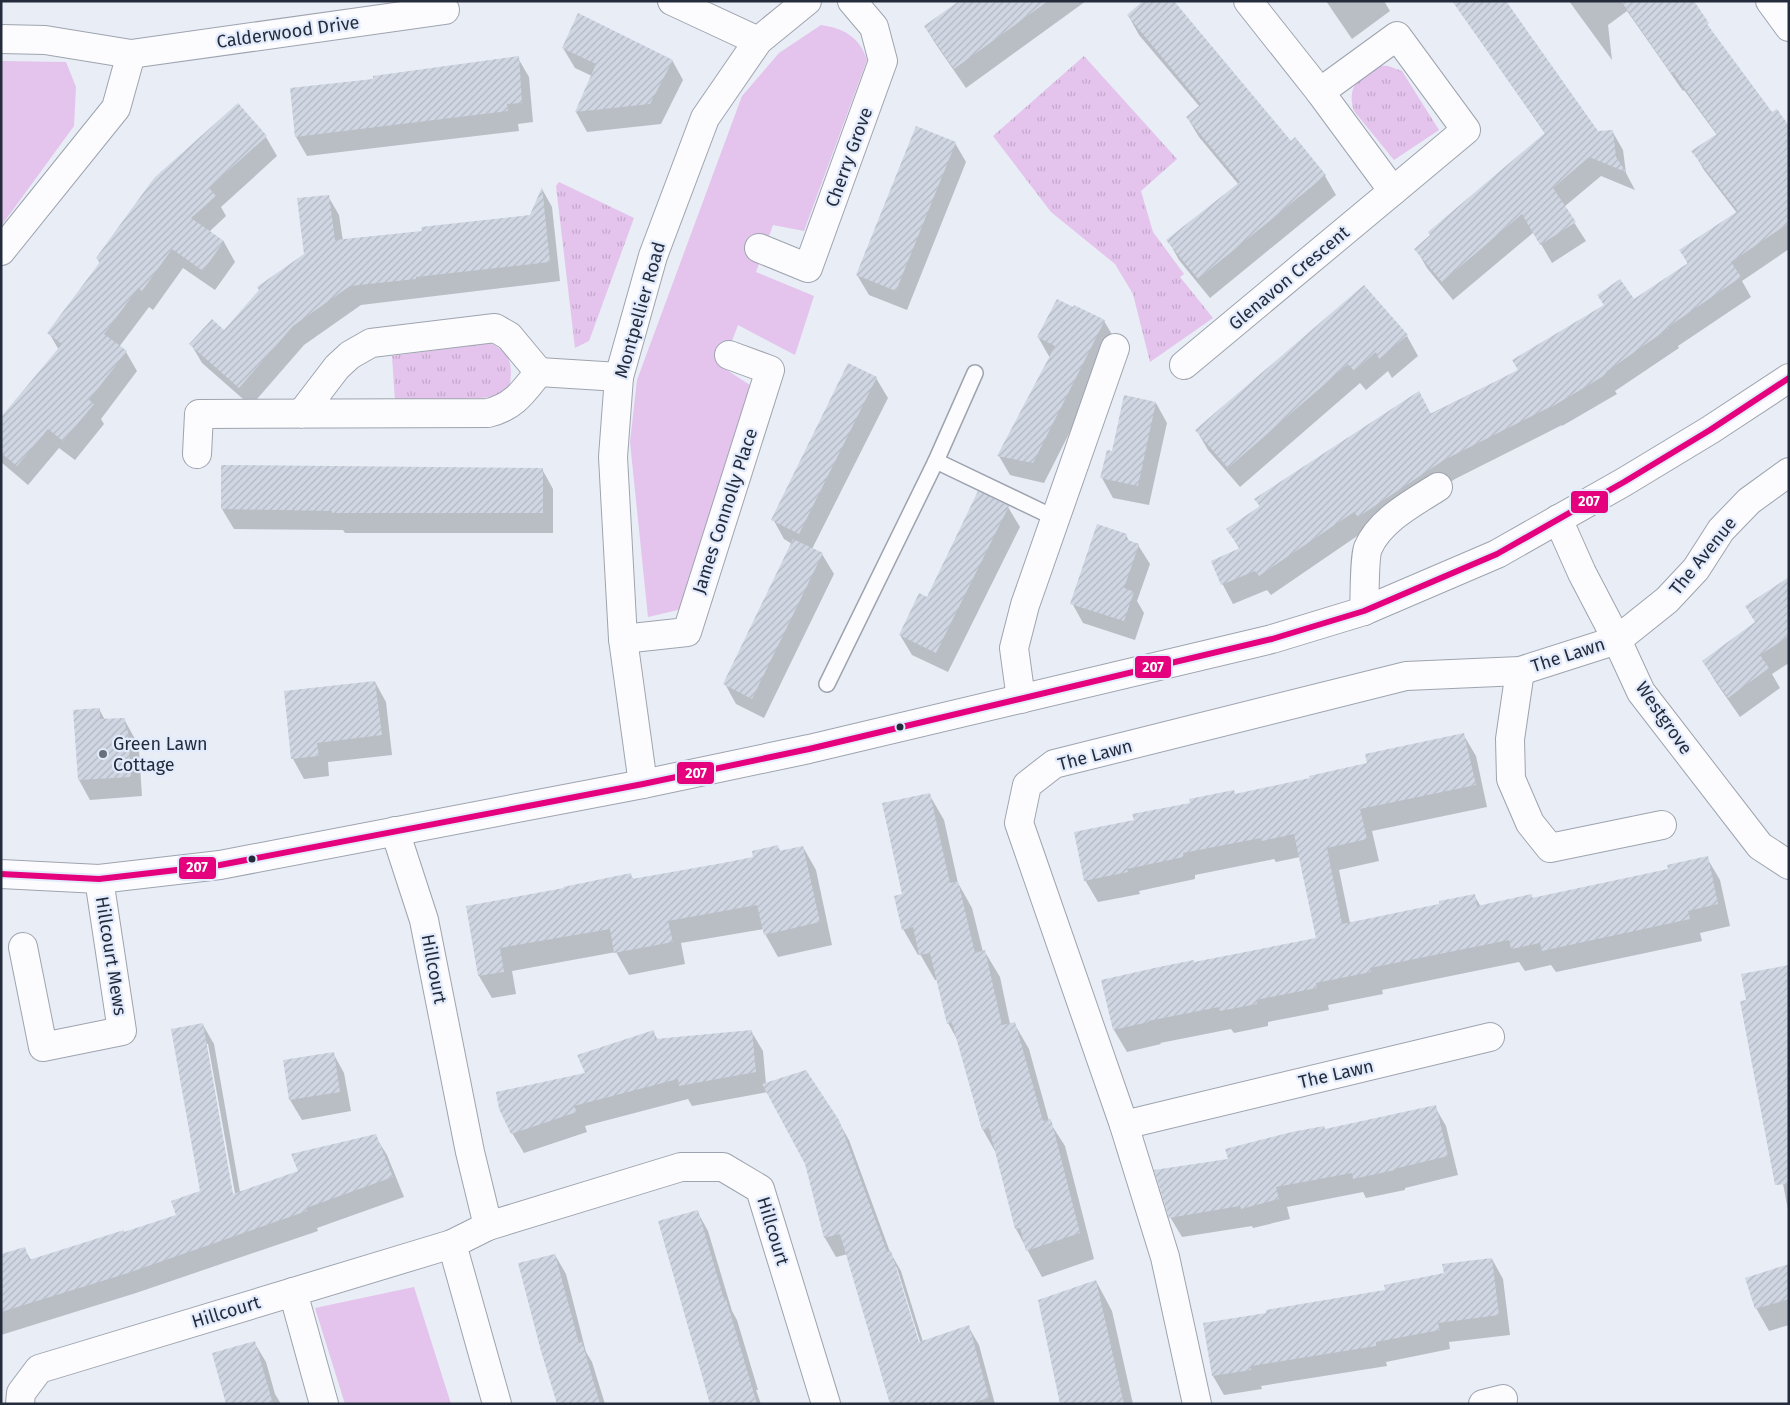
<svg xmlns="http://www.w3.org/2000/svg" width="1790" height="1405" font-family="'Fira Sans',sans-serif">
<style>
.grass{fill:url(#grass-tufts)}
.park{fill:#e4c3ec}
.shadow{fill:#0003;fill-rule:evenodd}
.building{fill:url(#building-hatch)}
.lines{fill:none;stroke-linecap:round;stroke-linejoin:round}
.service-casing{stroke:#9ea4af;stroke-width:18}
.minor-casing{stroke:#9ea4af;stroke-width:30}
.tertiary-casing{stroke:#9ea4af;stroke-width:30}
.service{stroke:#fcfcfe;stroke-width:15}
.minor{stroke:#fcfcfe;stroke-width:28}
.tertiary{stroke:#fcfcfe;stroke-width:28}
.bus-1-casing{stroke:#e2ebfc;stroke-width:10}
.bus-1{stroke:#e5007d;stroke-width:6}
.bus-dot{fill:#242c3c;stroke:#e2ebfc;stroke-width:2}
.poi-dot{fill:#69707d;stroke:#e2ebfc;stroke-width:2}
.labels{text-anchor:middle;stroke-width:4.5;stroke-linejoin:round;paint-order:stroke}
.street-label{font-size:18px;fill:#242c3c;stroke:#e2ebfc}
.poi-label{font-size:18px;fill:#242c3c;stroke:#e2ebfc;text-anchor:start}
.line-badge{stroke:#e2ebfc;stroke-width:2}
.badge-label{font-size:14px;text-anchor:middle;font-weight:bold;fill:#fff}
</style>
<defs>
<pattern id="grass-tufts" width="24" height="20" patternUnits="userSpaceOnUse" patternTransform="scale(1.25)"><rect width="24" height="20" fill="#e4c3ec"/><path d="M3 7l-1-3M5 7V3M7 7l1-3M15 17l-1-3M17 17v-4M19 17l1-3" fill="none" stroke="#c3a8cb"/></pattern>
<pattern id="building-hatch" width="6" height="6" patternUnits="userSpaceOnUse" patternTransform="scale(1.25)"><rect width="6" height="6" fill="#d0d6e2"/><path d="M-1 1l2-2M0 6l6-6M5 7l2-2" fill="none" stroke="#b2b8c3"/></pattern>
</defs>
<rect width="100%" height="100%" fill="#e8edf6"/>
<g class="grass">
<polygon points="1084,56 1177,159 1141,191 1153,232 1184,274 1180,277 1213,318 1150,362 1133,294 1115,264 1051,212 993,136"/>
<path d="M1372,65l16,1 14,5 37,59 -45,30 -40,-49c-7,-23 3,-30 18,-46z"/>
<polygon points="559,182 634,218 589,341 575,348 556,186"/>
<path d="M490,343c22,10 23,23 19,46l-13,7 -15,2 -86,3 -3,-45z"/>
</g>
<g class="park">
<path d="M821,25c22,3 39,12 46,35l-63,171 -31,-6 -17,47 58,24 -19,59 -57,-30 -16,42 28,18 -68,224 -34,8 -18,-175 7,-62 105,-284 37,-43z"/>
<polygon points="1,61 66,62 76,87 74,126 1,226"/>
<polygon points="414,1287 451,1404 345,1404 315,1308"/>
</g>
<g class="shadow">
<polygon points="961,1 1086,1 966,88 937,46 925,27"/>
<polygon points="1326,1 1384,1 1390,11 1352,39"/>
<polygon points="1453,1 1597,133 1612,131 1623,150 1626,173 1635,190 1601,176 1564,207 1586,241 1552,263 1534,232 1453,300 1427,268 1416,249 1546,135"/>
<polygon points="1569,1 1692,1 1714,35 1772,114 1789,129 1789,249 1742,281 1751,297 1678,346 1679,348 1615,391 1617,394 1562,426 1562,425 1455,479 1370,536 1366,530 1271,595 1267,590 1233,604 1223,585 1213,561 1240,550 1228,529 1260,507 1256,500 1519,370 1605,306 1598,295 1633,301 1688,264 1681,251 1737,213 1704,170 1693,151 1717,135 1684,90 1683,91 1627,11 1608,25 1612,60"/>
<polygon points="1128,15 1290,143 1325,176 1336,195 1210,298 1179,260 1168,240 1239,185 1199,137 1187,117 1200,107 1139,35"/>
<polygon points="563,48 672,60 683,80 661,124 587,132 576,112 592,76 575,68"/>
<polygon points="518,58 529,77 533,122 518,124 519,131 307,156 296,137 375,80"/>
<polygon points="266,137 277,156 221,207 226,216 209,232 224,242 235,262 215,290 183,268 153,310 149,307 119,347 126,352 137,371 101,419 104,424 75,460 59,448 28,485 1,462 1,419 59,350 49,333 100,264 97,258"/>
<polygon points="955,143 966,162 907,310 869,295 857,275"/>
<polygon points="542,189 552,207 560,281 361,305 304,345 251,406 202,363 191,344 225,332 305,254 328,196 339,215 343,241 423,232 530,216"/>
<polygon points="1104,321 1116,341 1044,483 1010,475 999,456 1050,358 1038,337"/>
<polygon points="1407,336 1418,356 1392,378 1388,371 1366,390 1360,383 1240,487 1208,450 1197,431"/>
<polygon points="849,365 876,378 888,398 812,549 822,554 834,574 764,718 736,704 725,684 792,544 784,539 773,519"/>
<polygon points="1156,403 1167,423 1149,505 1113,498 1102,478 1113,452"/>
<polygon points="542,469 553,489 553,533 345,533 343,530 234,529 222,509"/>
<polygon points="1008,507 1020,527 948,672 912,655 900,635 927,598"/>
<polygon points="1126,535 1129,541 1138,545 1150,564 1137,601 1144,613 1135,640 1083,623 1072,603"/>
<polygon points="1789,578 1789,663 1772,674 1780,688 1740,717 1715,681 1704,662 1756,623"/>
<polygon points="375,682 386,702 392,755 328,762 329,776 304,779 293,759 285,692"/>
<polygon points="99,709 105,720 124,719 135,739 136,746 139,751 142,796 90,800 79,780"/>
<polygon points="1463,734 1476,756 1487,807 1372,831 1379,861 1339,870 1350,923 1441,905 1474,895 1481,907 1531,896 1534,899 1669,870 1707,858 1720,880 1730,926 1700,933 1702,941 1556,972 1551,965 1525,971 1519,962 1382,990 1383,994 1328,1005 1329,1010 1268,1022 1268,1026 1234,1033 1231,1029 1160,1043 1161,1044 1127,1052 1114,1030 1103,981 1317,939 1300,857 1276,862 1274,859 1195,875 1195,879 1139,891 1140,894 1098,902 1085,880 1135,820 1235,795 1311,779 1368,764"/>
<polygon points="929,794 944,820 958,883 972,908 983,952 985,952 1000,977 1010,1024 1014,1023 1029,1049 1049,1121 1065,1146 1094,1259 1042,1277 1016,1229 996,1153 983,1130 958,1041 948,1023 938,980 935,980 920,954 918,955 903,929 903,895"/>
<polygon points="777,846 781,852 803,847 816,870 832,945 778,957 765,934 764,929 681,943 685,964 629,975 616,952 512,971 516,994 492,998 479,976 467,907 565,889 630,875 634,880 754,858"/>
<polygon points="1789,966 1789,1215 1748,1001"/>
<path d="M203,1025l11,19 26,148 60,-20 75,-36 12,19 17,42 -87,31 1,3 -182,62 -135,42v-80l23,-7 7,12 93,-26 53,-18 24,-24zM206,1044h2l28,155 -3,1z"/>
<path d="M751,1031l12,20 3,33 72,37 11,19 41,112 11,19 22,71 45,-16 11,19 16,59h-103l-44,-150 -12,3 -11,-19 -19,-74 -38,-72 -76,14 -4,-7 -103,27 2,6 -63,21 -12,-20 74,-59 67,-42 5,8zM894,1264l3,4 25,80h-3z"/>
<polygon points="333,1053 344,1073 351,1111 302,1120 290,1100 284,1061"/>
<polygon points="1435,1107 1446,1126 1458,1175 1405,1188 1405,1190 1366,1198 1363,1192 1287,1207 1290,1219 1253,1228 1252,1226 1182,1237 1170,1217 1229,1160 1326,1131"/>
<polygon points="697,1211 708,1231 732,1311 737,1320 758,1390 756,1390 761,1404 711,1404"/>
<polygon points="555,1255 566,1274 586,1352 592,1362 605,1404 558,1404"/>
<polygon points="1492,1259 1503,1279 1510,1335 1449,1342 1450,1349 1386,1362 1387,1366 1261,1386 1262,1389 1224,1395 1213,1376 1267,1314 1386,1292"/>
<polygon points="1789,1266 1789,1325 1769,1331 1756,1308"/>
<polygon points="1096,1281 1112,1311 1133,1404 1061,1404"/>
<polygon points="254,1342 266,1362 275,1394 281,1404 227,1404"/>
</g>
<g class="building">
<polygon points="959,1 1048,1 954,69 924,26"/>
<polygon points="1143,1 1174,1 1291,141 1295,137 1326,175 1198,279 1166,240 1240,182 1186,117 1201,104 1127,15"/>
<polygon points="1452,1 1506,1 1598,131 1613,130 1616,157 1626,172 1589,157 1553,188 1576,222 1540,245 1522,214 1442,282 1414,249 1430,235 1428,232 1545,133"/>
<polygon points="1621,1 1694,1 1709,23 1707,24 1772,112 1777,109 1789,126 1789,223 1731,262 1741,277 1668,327 1669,328 1606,372 1607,374 1550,408 1550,407 1444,460 1358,517 1354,512 1259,576 1255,571 1221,585 1211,561 1240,548 1226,529 1260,506 1254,499 1419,391 1431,414 1518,370 1512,360 1604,305 1597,295 1620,279 1634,299 1688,263 1679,250 1738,211 1691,151 1717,134 1673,72 1671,73"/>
<polygon points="578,13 673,60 650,104 575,112 596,64 562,48"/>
<polygon points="519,56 522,103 507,104 508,111 295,137 290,88 373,79 373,76"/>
<polygon points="238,103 267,136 209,188 216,196 191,218 224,241 203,271 172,249 142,291 138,288 104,334 127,351 89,400 94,404 63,441 48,429 17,466 1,453 1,417 62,344 47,333 100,262 96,258 154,178"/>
<polygon points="916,126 956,142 896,291 856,275"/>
<polygon points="542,187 550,262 416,277 416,279 350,286 293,326 239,388 189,344 212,319 224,330 259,290 257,287 304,254 297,198 329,195 335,240 422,231 421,227 530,215"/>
<polygon points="1364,285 1408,335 1379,359 1376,352 1354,371 1348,364 1228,468 1195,430"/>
<polygon points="1057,299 1073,307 1074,305 1105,320 1033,463 997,456 1055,346 1037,337"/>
<polygon points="848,363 877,377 799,534 771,520"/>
<polygon points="1124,395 1156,402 1138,486 1100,478 1107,450 1112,451"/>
<polygon points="221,465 543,468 543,513 332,513 332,511 221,509"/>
<polygon points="978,491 1009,506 936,653 899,635 919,593 927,597"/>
<polygon points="1097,524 1127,534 1125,539 1139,544 1124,588 1134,592 1124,621 1070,604"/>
<polygon points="793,539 823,553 752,699 723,684"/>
<polygon points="1789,577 1789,636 1760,655 1769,668 1728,698 1702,661 1755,622 1745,606"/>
<polygon points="375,681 382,735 317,743 319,756 291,759 284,691"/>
<polygon points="100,708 100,719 125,718 126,731 128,730 131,777 78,780 73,710"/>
<polygon points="1464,733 1476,785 1360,809 1367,839 1327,848 1342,924 1439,904 1439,901 1475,894 1477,906 1532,894 1532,898 1668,869 1667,865 1708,856 1718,904 1688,911 1690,919 1542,951 1540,943 1511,949 1509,940 1370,968 1371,972 1316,983 1317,988 1256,1000 1257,1004 1220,1011 1219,1007 1148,1021 1149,1022 1113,1030 1101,980 1159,967 1194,960 1194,962 1316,938 1294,834 1262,841 1261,838 1183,853 1184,857 1127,869 1128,872 1084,881 1074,832 1134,820 1132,814 1190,803 1189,799 1234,790 1235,794 1310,778 1309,776 1367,763 1365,754"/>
<polygon points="930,793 950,883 958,881 975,953 985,950 1002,1025 1015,1022 1043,1121 1051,1119 1080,1233 1026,1251 1020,1228 1015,1229 989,1128 982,1130 952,1023 947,1024 930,953 919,955 913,927 902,930 894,896 902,894 882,803"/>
<polygon points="778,845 779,851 803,846 820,922 764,935 757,905 668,921 673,942 614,953 610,929 500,948 504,972 478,976 466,906 564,888 563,887 631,873 632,879 723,863 753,857 752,851"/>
<polygon points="1789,965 1789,1184 1775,1185 1740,1001 1746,1000 1741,974"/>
<polygon points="203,1023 233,1194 298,1171 291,1154 376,1134 393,1177 306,1208 307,1211 125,1274 1,1312 1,1254 25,1247 29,1260 124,1230 124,1232 176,1215 171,1201 200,1191 171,1029"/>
<polygon points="654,1030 655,1039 752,1030 756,1072 679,1086 678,1079 574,1106 577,1112 511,1134 499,1109 496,1092 585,1073 577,1055"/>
<polygon points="334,1052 340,1092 289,1100 283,1060"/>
<polygon points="806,1070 839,1120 887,1252 891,1251 919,1342 969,1325 989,1398 967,1404 890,1404 840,1234 824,1238 805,1164 762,1084"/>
<polygon points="1436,1105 1448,1156 1394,1169 1395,1170 1353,1179 1352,1173 1276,1187 1279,1199 1241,1209 1240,1206 1169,1218 1154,1170 1228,1159 1225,1149 1292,1132 1324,1126 1325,1129"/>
<polygon points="698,1210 724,1299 726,1299 757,1404 710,1404 658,1221"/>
<polygon points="555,1254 579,1343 582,1342 600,1404 557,1404 541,1351 518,1263"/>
<polygon points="1492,1258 1499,1315 1438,1323 1440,1330 1376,1342 1376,1346 1251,1366 1251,1370 1212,1376 1203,1323 1266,1313 1266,1310 1385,1290 1384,1285 1444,1273 1442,1264"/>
<polygon points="1789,1264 1789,1299 1755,1309 1745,1278"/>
<polygon points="1096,1280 1124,1404 1060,1404 1038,1300"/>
<polygon points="255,1341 273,1404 226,1404 212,1353"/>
</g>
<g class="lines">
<g class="service-casing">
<g id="service">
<polyline points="936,461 1055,518"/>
<polyline points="827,684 936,461 975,373"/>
</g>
</g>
<g class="minor-casing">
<g id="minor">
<polyline points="672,1 758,41"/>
<polyline points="1770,1 1789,27"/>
<polyline points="1,39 45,40 131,54 445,10"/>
<polyline points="1320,92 1397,36 1466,130 1393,191"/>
<polyline points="759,248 808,268 883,61 874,27 852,1"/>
<polyline points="1,251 116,108 131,54"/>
<polyline points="1184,365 1393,191 1320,92 1248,1"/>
<polyline points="539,372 619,377"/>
<path d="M197,454l2,-40 289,-1c26,-6 35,-21 51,-41l-30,-36 -14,-8 -124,15 -21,12 -13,12 -36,47"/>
<polyline points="1558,519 1582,573 1617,640 1641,692 1760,846 1789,865"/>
<path d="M1364,611c1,-13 0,-53 4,-63 12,-28 45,-45 70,-61"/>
<polyline points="623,639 687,632 770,370 729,355"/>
<polyline points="1520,671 1510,739 1511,779 1530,823 1550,848 1662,825"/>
<polyline points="1021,699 1014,648 1025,605 1115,348"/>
<polyline points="643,784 623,639 613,457 619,377 653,256 705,118 758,41 807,1"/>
<polyline points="23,947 43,1047 122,1031 99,879"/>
<polyline points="1124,1125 1490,1037"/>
<polyline points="488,1226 681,1167 723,1167 760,1189 826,1404"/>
<polyline points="452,1244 497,1404"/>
<polyline points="293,1292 324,1404"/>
<polyline points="20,1404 21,1393 39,1369 452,1244 488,1226 470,1152 424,920 395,831"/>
<polyline points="1197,1404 1165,1257 1124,1125 1019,823 1027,785 1054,764 1406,676 1520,671 1617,640 1667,600 1696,569 1721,530 1749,501 1789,472"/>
<polyline points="1483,1404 1503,1399"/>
</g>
</g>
<g class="tertiary-casing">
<polyline id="tertiary" points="1,874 99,879 220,865 643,784 809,749 1272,639 1364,611 1497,554 1624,482 1710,430 1789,378"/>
</g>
<use href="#service" class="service"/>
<use href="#minor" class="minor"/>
<use href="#tertiary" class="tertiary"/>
<g class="bus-1-casing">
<polyline id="bus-1" points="1,874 99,879 220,865 643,784 809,749 1272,639 1364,611 1497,554 1624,482 1710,430 1789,378"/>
</g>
<use href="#bus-1" class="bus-1"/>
</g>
<g class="bus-dot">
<circle cx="900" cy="727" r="4.5"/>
<circle cx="252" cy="859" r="4.5"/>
</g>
<circle class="poi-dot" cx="103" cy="754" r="5"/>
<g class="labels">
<g class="street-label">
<text transform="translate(288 32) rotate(-8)" y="6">Calderwood Drive</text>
<text transform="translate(849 157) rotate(-70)" y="6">Cherry Grove</text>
<text transform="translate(1289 278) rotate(-40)" y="6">Glenavon Crescent</text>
<text transform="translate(640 310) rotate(-74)" y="6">Montpellier Road</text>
<text transform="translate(725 511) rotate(-72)" y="6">James Connolly Place</text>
<text transform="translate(1703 556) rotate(-51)" y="6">The Avenue</text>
<text transform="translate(1568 655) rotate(-18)" y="6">The Lawn</text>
<text transform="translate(1664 718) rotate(55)" y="6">Westgrove</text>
<text transform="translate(1095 755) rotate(-15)" y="6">The Lawn</text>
<text transform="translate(111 956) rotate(81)" y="6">Hillcourt Mews</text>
<text transform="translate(434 969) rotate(79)" y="6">Hillcourt</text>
<text transform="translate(1336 1074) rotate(-13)" y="6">The Lawn</text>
<text transform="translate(773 1231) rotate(73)" y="6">Hillcourt</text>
<text transform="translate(226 1312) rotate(-17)" y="6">Hillcourt</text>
</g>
<g class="poi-label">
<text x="113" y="750">Green Lawn<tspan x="113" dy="21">Cottage</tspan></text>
</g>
</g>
<g class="line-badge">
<rect x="1570" y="490" width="39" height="24" rx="5" fill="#e5007d"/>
<rect x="1134" y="655" width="38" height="24" rx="5" fill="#e5007d"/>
<rect x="676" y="761" width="39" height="24" rx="5" fill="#e5007d"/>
<rect x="178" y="856" width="39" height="24" rx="5" fill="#e5007d"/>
</g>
<g class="badge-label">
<text x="1589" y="506">207</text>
<text x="1153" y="672">207</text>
<text x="696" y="778">207</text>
<text x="197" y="872">207</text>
</g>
<rect width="1790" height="1405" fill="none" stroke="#242c3c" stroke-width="5"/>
</svg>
